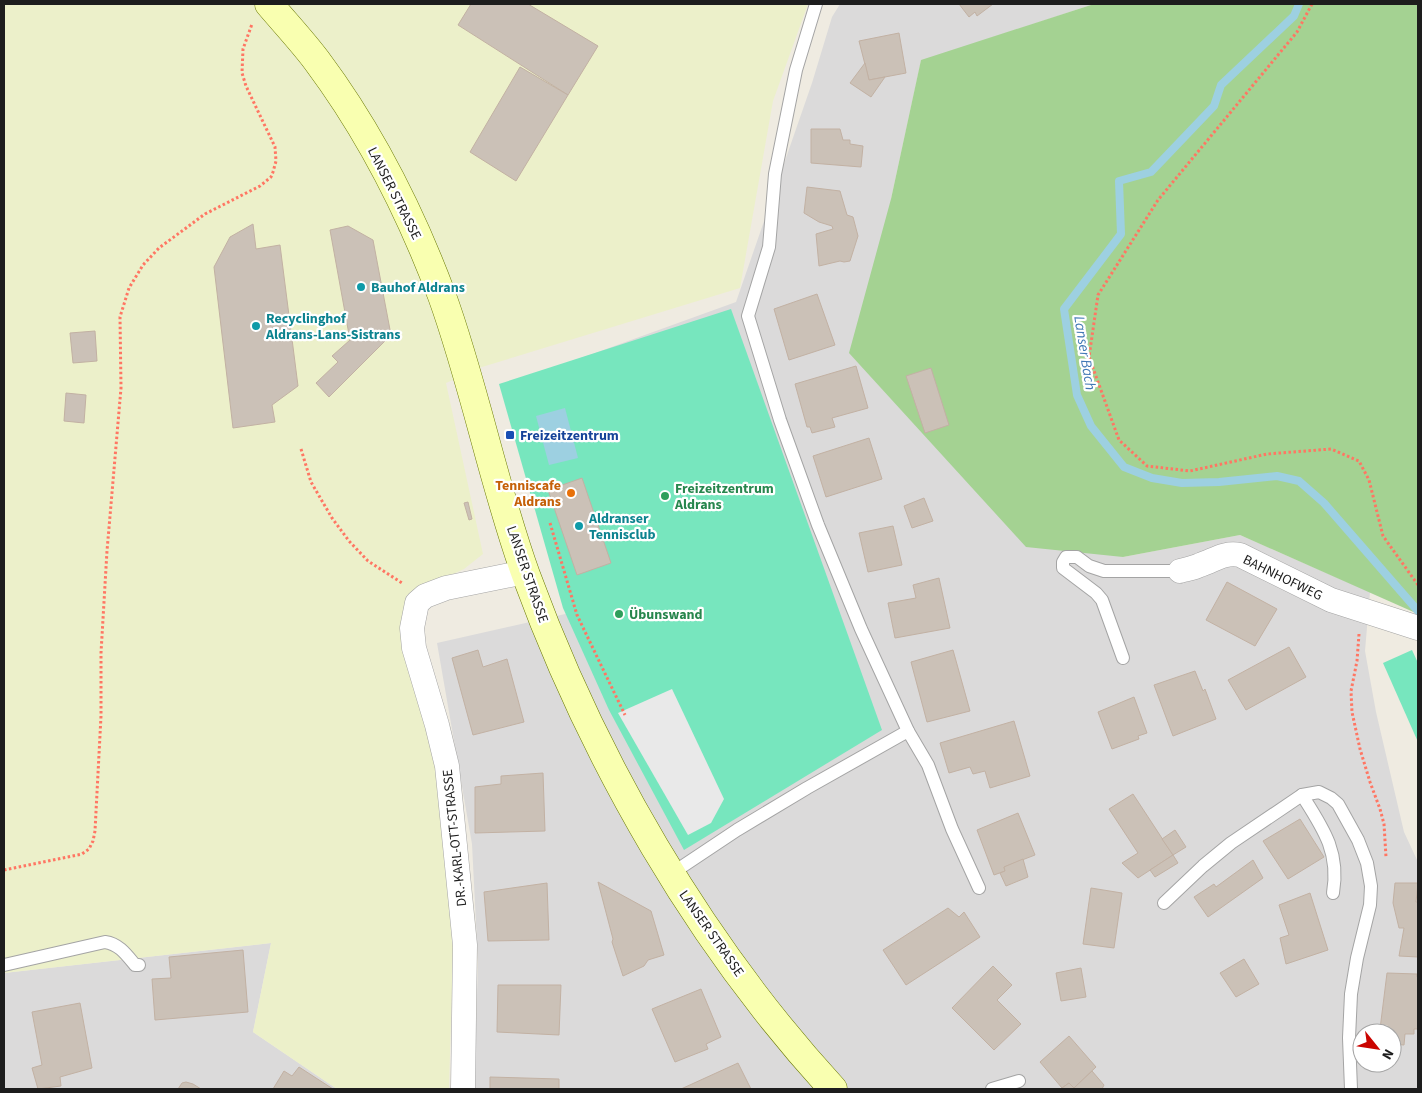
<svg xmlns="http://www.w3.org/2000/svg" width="1422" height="1093" font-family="'Source Sans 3',sans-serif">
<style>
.residential{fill:#dbdada;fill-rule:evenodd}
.farmland{fill:#ecf0ca}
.forest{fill:#a4d292}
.pitch{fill:#77e6be}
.parking{fill:#e9e9e9}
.water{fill:#9dd0e1}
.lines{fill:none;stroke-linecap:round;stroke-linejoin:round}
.stream{stroke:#9dd0e1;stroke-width:8}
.building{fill:#cbc1b7;stroke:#c2b1a3}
.lane-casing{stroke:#a4a4a4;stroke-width:14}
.street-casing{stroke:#a4a4a4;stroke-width:25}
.secondary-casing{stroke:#687800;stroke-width:29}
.path{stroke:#ff7663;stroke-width:3;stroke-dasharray:2.5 2.5;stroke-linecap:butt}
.lane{stroke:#fff;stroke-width:12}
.street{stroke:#fff;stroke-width:24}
.secondary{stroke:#f9ffb0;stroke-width:28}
.culture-dot{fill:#0f9aa8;stroke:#fff;stroke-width:2}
.transit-dot{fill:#1a4fb4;stroke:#fff;stroke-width:2}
.food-dot{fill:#e8710a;stroke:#fff;stroke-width:2}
.leisure-dot{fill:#2e9e5b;stroke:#fff;stroke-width:2}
.labels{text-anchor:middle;stroke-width:4.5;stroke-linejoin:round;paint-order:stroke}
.street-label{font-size:14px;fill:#1d1d1d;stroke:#fff}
.culture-label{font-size:14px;font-weight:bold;fill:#0d838f;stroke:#fff;text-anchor:start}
.transit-label{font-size:14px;font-weight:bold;fill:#164399;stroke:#fff;text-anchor:start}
.food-label{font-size:14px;font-weight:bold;fill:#c56008;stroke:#fff;text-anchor:end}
.leisure-label{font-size:14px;font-weight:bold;fill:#27864d;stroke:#fff;text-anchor:start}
.water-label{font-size:15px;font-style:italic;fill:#4178b5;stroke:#fff}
</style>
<rect width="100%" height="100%" fill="#efebe1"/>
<g class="residential">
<path d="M840,4h254l-173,57 -30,138 232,358 117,-22 130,57 -5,59 11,61 28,120 14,30v227h-944l4,-126 -6,-119 -35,-201 137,-31 -70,-226 232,-84 76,-219 20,-66zM1362,1033h30v30h-30z"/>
<polygon points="271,943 253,1032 337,1089 4,1089 4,973"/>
</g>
<polygon class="farmland" points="4,4 808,4 773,101 740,288 482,367 446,383 483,554 464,569 406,596 403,648 436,758 453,951 449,1089 337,1089 253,1032 271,943 4,973"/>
<polygon class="forest" points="1094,4 1418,4 1418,614 1240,535 1123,557 1026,547 849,353 891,199 921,60"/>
<g class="pitch">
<polygon points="731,309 882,730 684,850 609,710 563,608 499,384"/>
<polygon points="1412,650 1418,663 1418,742 1383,663"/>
</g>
<polygon class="parking" points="672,689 724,799 711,823 688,835 618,713"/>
<polygon class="water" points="565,408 578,458 549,465 536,416"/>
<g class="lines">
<polyline class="stream" points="1299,4 1294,16 1221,85 1214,106 1151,172 1119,181 1121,234 1064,309 1077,395 1091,426 1124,467 1152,478 1182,483 1219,482 1277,476 1299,481 1324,503 1418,611"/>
</g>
<g class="building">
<polygon points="471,4 528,4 598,46 568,95 458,25"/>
<polygon points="959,4 993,4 977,16 975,12 969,17"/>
<polygon points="899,33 906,73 869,80 859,41"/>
<polygon points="865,63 869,80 885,77 871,97 850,83"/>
<polygon points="520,67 568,95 516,181 470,152"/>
<polygon points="811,129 840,129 843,140 850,140 850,144 863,146 861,167 811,163"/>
<polygon points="807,187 840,191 847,215 853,217 858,236 850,261 844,262 840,261 819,266 816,234 833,229 832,226 819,222 804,213"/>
<polygon points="253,224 256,249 280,245 298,386 272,405 275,422 233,428 214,267 230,237"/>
<polygon points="348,226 373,240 391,335 329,397 316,383 338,362 332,356 350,340 330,230"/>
<polygon points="817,294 835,345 789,360 774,309"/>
<polygon points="95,331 97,361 73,363 70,333"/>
<polygon points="856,366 868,408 832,418 835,427 812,433 810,427 807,427 795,384"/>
<polygon points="931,368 949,425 925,433 906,376"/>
<polygon points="66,393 86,395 84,423 64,421"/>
<polygon points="869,438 882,479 826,497 813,456"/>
<polygon points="582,478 611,563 577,575 548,490"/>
<polygon points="924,498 933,521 912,528 904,506"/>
<polygon points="468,502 472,519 469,520 464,503"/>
<polygon points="893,526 902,565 868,572 859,533"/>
<polygon points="939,578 950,628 895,638 888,603 916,598 913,585"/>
<polygon points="1227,582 1277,609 1255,646 1206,620"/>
<polygon points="1289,647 1306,677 1246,710 1228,680"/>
<polygon points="478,650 483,667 507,659 524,722 473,735 452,658"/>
<polygon points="953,650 970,711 927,722 911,662"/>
<polygon points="1195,671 1203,691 1205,689 1216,719 1173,736 1154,685"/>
<polygon points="1134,697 1147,733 1138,736 1139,739 1112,749 1098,712"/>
<polygon points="1014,721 1030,776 990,788 985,771 973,774 970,767 949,773 940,743"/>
<polygon points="543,773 545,831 475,833 475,787 501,784 501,776"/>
<polygon points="1133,794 1173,855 1138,878 1122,863 1138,853 1109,809"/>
<polygon points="1018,813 1035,855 1004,867 1005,871 994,875 977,830"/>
<polygon points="1300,819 1324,857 1288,879 1263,841"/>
<polygon points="1175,830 1186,847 1173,855 1162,839"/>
<polygon points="1173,855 1178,863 1155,877 1150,870"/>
<polygon points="1023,859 1028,877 1006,886 1000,873 1005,871 1004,867"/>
<polygon points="1253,860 1263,878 1208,917 1194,897 1214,884 1216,887"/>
<polygon points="598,882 651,911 664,955 648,960 644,966 623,976 612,942 613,939"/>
<polygon points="547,883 549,940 488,941 484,892"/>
<polygon points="1395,883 1418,883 1416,902 1418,902 1418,957 1399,956 1404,928 1399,928 1393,903"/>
<polygon points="1091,888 1122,893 1114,948 1083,944"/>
<polygon points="1310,893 1328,950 1286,964 1280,938 1289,935 1279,905"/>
<polygon points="948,908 959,917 964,912 980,937 906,985 883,950"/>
<polygon points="243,950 248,1012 155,1020 152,979 171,978 169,957"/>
<polygon points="1244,959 1259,984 1236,997 1220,973"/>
<polygon points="993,966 1012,985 997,1000 1021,1024 994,1050 952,1008"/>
<polygon points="1081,968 1086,997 1061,1001 1056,973"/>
<polygon points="1387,973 1417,974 1417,977 1418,977 1418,1029 1414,1029 1414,1034 1405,1034 1404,1045 1392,1044 1393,1030 1380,1029"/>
<polygon points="498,985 561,985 559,1035 497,1032"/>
<polygon points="701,989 721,1037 706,1044 708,1049 675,1062 652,1009"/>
<polygon points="80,1003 92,1068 60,1077 61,1086 38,1089 32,1068 42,1065 32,1012"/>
<polygon points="1069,1036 1096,1067 1074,1088 1069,1083 1062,1088 1040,1062"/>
<polygon points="738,1063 751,1089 681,1089"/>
<polygon points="299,1067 333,1089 273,1089 284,1071 292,1076"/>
<polygon points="1092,1071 1104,1085 1102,1089 1075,1089 1074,1088"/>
<polygon points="490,1077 559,1079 559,1089 490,1089"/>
<polygon points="186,1082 193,1084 201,1089 178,1089 182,1083"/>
<polygon points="1069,1083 1075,1089 1060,1089 1062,1088"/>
</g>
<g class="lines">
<g class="lane-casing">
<g id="lane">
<polyline points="816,4 796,70 775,174 769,247 748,316 780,420 818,525 861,629 908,731 928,765 952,829 979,888"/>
<polyline points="1123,658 1102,600 1096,593 1063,568 1063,562 1066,557 1077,557 1089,566 1104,571 1180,571"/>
<path d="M1302,795c21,33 38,57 31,98"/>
<polyline points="671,874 737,830 807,788 908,731"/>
<polyline points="1164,903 1203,866 1231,843 1302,795 1319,792 1331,798 1338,804 1358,840 1367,863 1371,886 1370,905 1357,958 1351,994 1349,1038 1351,1089"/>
<path d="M4,965l101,-23c14,2 21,12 30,23h4"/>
<polyline points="992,1089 1019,1081"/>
</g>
</g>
<g class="street-casing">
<g id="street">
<path d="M1180,571c7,-2 14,-3 20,-6 15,-5 24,-13 40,-10l91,45 87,28"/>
<polyline points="463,1089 465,945 447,766 437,725 414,648 412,628 417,603 425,596 446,588 525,572"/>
</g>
</g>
<g class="secondary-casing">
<path id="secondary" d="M269,4c16,19 33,37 48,57 53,71 94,152 125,235 33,91 51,188 84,279 68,186 173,368 307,514"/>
</g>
<g class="path">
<polyline points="1312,4 1297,32 1158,200 1098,295 1089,357 1119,440 1147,466 1190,471 1267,454 1331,449 1359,461 1369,480 1383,536 1418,585"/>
<polyline points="301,449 311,482 332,518 349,541 368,561 402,583"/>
<polyline points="550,523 577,615 625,715"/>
<polyline points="1359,634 1357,661 1351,691 1352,712 1360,749 1370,782 1380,809 1384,824 1386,857"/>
<polyline points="4,870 82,854 89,849 93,841 95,831 101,716 101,653 107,551 121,388 120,317 129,288 143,265 159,248 205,214 260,186 271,177 273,172 276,161 275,147 246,86 242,73 243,49 252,24"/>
</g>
<use href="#lane" class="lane"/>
<use href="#street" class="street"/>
<use href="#secondary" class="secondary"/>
</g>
<g class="culture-dot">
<circle cx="361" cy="287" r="5"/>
<circle cx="256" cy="326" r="5"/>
<circle cx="579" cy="526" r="5"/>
</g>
<rect class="transit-dot" x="505" y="430" width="10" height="10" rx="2.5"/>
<circle class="food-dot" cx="571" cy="493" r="5"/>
<g class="leisure-dot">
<circle cx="665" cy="496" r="5"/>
<circle cx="619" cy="614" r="5"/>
</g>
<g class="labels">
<g class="street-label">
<text transform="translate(395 193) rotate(63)" y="5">LANSER STRASSE</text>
<text transform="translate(528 574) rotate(71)" y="5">LANSER STRASSE</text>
<text transform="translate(1283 577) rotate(26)" y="5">BAHNHOFWEG</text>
<text transform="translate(454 838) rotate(-96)" y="5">DR.-KARL-OTT-STRASSE</text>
<text transform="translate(712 933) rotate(55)" y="5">LANSER STRASSE</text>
</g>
<g class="culture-label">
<text x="371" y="292">Bauhof Aldrans</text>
<text x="266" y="323">Recyclinghof<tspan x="266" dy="16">Aldrans-Lans-Sistrans</tspan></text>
<text x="589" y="523">Aldranser<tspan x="589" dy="16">Tennisclub</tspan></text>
</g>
<g class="transit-label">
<text x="520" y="440">Freizeitzentrum</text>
</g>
<g class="food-label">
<text x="561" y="490">Tenniscafe<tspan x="561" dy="16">Aldrans</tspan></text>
</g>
<g class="leisure-label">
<text x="675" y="493">Freizeitzentrum<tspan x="675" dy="16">Aldrans</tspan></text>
<text x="629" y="619">Übunswand</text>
</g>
<g class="water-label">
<text transform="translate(1085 353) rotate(81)" y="5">Lanser Bach</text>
</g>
</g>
<rect width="1422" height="1093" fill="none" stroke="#1d1d1d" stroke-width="10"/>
<g transform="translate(1377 1048) rotate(120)"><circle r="24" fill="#ffffff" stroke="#a5a5a5"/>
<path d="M0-4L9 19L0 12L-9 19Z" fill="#ca0400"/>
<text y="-8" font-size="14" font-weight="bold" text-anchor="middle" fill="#1d1d1d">N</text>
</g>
</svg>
